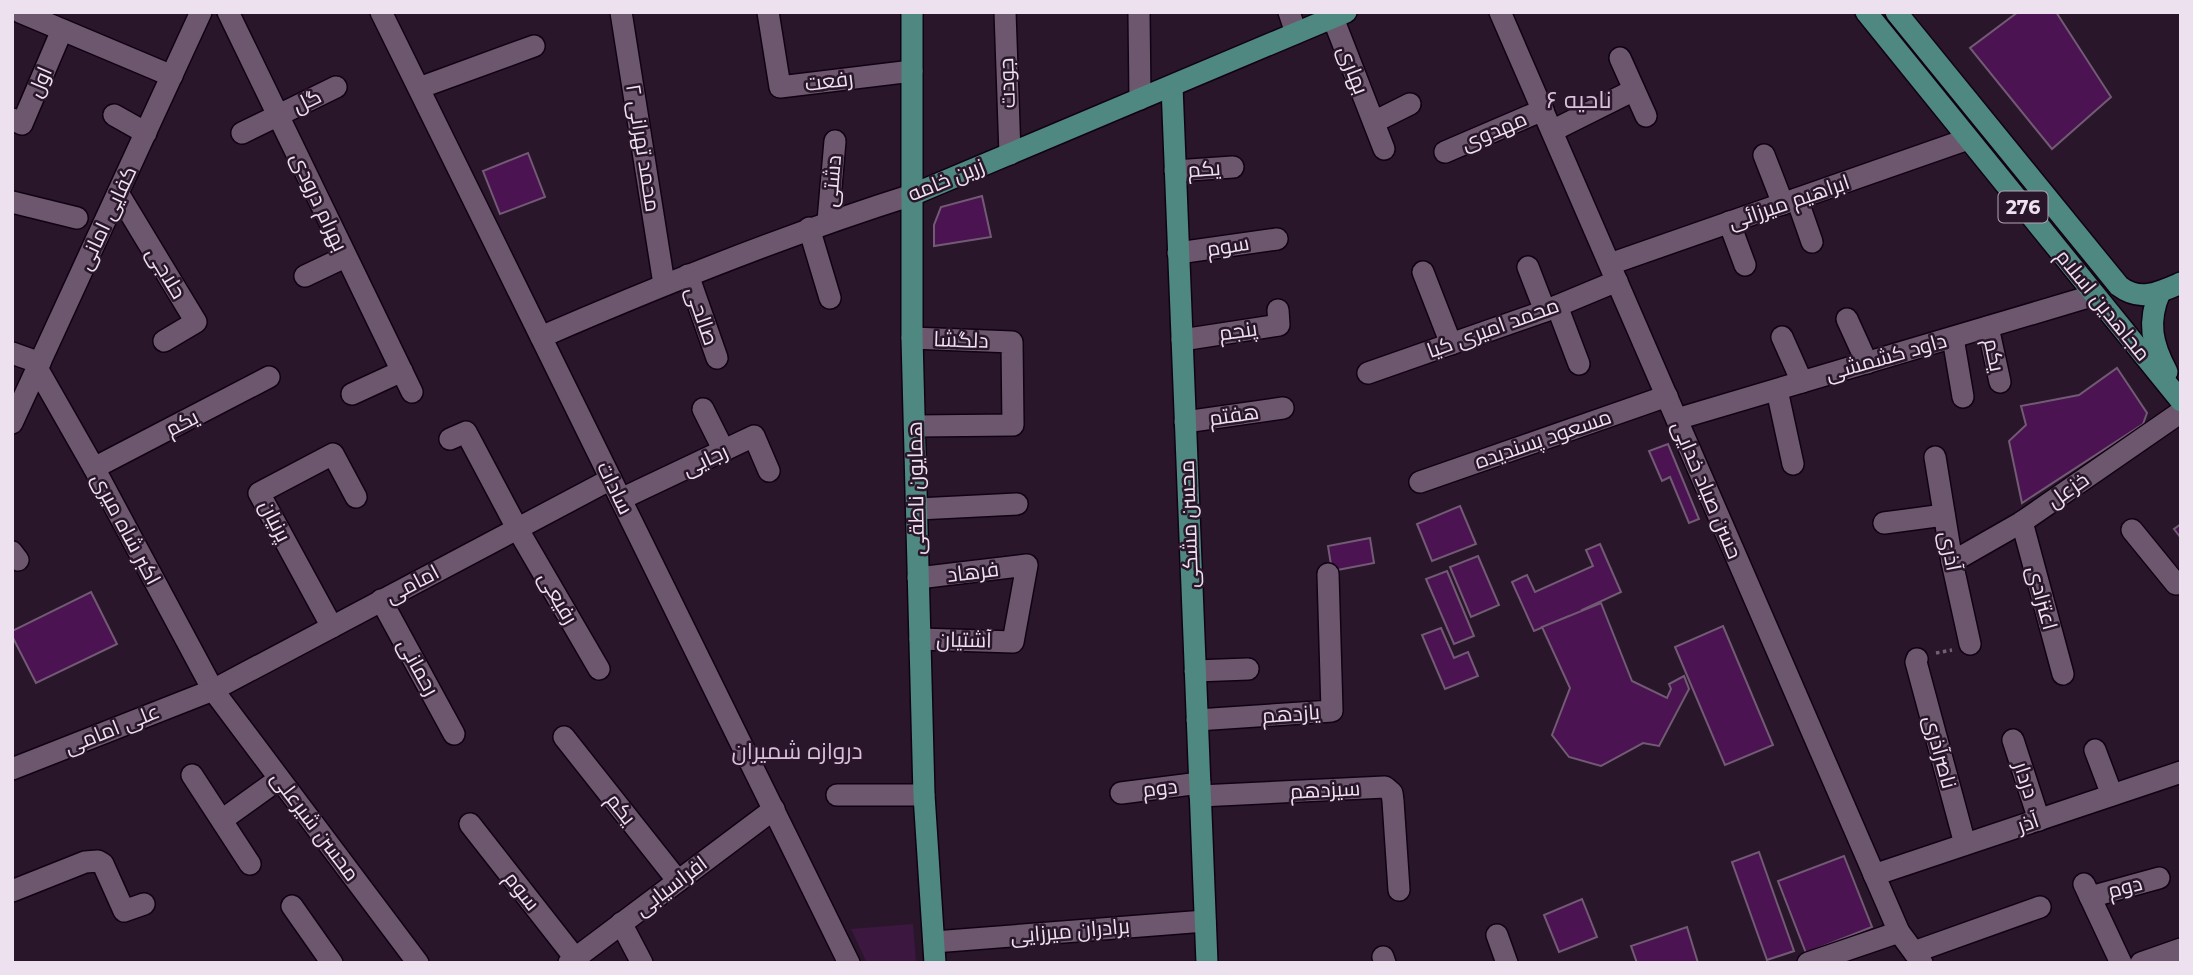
<svg xmlns="http://www.w3.org/2000/svg" width="2193" height="975" font-family="Montserrat,Cairo,sans-serif">
<style>
.green{fill:#3c1840}
.building{fill:#4c1352;stroke:#715b73;stroke-width:2}
.lines{fill:none;stroke-linecap:round;stroke-linejoin:round}
.minor-casing{stroke:#110213;stroke-width:24}
.major-casing{stroke:#110213;stroke-width:24}
.path{stroke:#716173;stroke-width:3.5;stroke-dasharray:3.5 3.5;stroke-linecap:butt}
.minor{stroke:#6d576f;stroke-width:21}
.major{stroke:#4e8880;stroke-width:21}
.labels{text-anchor:middle;stroke-width:5;stroke-linejoin:round;paint-order:stroke}
.shield{fill:#29162b;stroke:#b3a4b4;stroke-width:2}
.shield-label{font-size:19px;font-weight:bold;fill:#eee1ef}
.street-label{font-size:21px;fill:#eee1ef;stroke:#29162b}
.neighbourhood-label{font-size:23px;fill:#d9bfda;stroke:#29162b}
.quarter-label{font-size:24px;fill:#d9bfda;stroke:#29162b}
</style>
<rect width="100%" height="100%" fill="#29162b"/>
<polygon class="green" points="913,924 916,963 867,963 851,929"/>
<g class="building">
<polygon points="2018,12 2056,12 2111,97 2052,149 1970,48"/>
<polygon points="528,153 545,197 500,214 483,171"/>
<polygon points="982,196 991,237 934,246 934,225 941,207"/>
<polygon points="2117,368 2147,413 2143,424 2022,503 2009,441 2026,425 2021,406 2079,395"/>
<polygon points="1668,444 1699,519 1689,523 1670,477 1662,481 1649,451"/>
<polygon points="1460,506 1476,544 1432,561 1417,524"/>
<polygon points="2181,524 2181,538 2174,529"/>
<polygon points="1370,538 1374,563 1332,571 1328,546"/>
<polygon points="1600,544 1621,592 1582,610 1586,620 1573,626 1569,616 1534,631 1512,582 1527,575 1535,592 1593,566 1586,550"/>
<polygon points="1478,556 1499,605 1471,617 1450,567"/>
<polygon points="1447,571 1474,636 1454,644 1426,579"/>
<polygon points="91,592 117,644 36,683 12,636 12,631"/>
<polygon points="1601,603 1632,681 1667,698 1671,689 1669,684 1684,676 1689,689 1659,746 1643,743 1601,766 1569,757 1552,735 1570,688 1542,627"/>
<polygon points="1723,626 1773,745 1725,765 1675,647"/>
<polygon points="1441,628 1454,658 1468,652 1478,676 1445,689 1422,635"/>
<polygon points="1759,852 1794,951 1767,960 1732,862"/>
<polygon points="1844,856 1872,927 1806,953 1778,881"/>
<polygon points="1582,899 1597,937 1559,952 1544,915"/>
<polygon points="1687,927 1698,963 1637,963 1631,946"/>
</g>
<g class="lines">
<g class="minor-casing">
<g id="minor">
<polyline points="20,12 172,76"/>
<polyline points="228,12 412,392"/>
<polyline points="381,12 849,963"/>
<polyline points="621,12 664,284"/>
<polyline points="768,12 780,87 912,71"/>
<polyline points="1005,12 1010,154"/>
<polyline points="1139,12 1140,99"/>
<polyline points="1289,12 1296,33"/>
<polyline points="1500,12 1899,932 1922,963"/>
<polyline points="1333,18 1384,149"/>
<polyline points="1620,58 1646,116"/>
<polyline points="419,88 534,46"/>
<polyline points="114,115 146,133"/>
<polyline points="12,119 22,124 62,30"/>
<polyline points="1374,122 1410,104"/>
<polyline points="1552,131 1634,90"/>
<polyline points="242,133 336,87"/>
<polyline points="1445,152 1543,110"/>
<polyline points="1764,155 1783,204"/>
<polyline points="1175,171 1233,167"/>
<polyline points="118,193 196,322 164,341"/>
<polyline points="1797,199 1812,242"/>
<polyline points="12,202 77,218"/>
<polyline points="828,221 835,141"/>
<polyline points="1729,222 1745,265"/>
<polyline points="809,228 830,298"/>
<polyline points="1178,253 1277,239"/>
<polyline points="1610,264 1968,139"/>
<polyline points="1528,267 1545,311"/>
<polyline points="1423,272 1451,344"/>
<polyline points="688,275 717,358"/>
<polyline points="305,276 345,257"/>
<polyline points="1557,306 1579,364"/>
<polyline points="1847,319 1867,363"/>
<polyline points="1988,327 2000,382"/>
<path d="M541,337c122,-53 244,-102 371,-142"/>
<polyline points="1782,337 1802,382"/>
<polyline points="912,338 1012,342 1013,425 915,426"/>
<polyline points="1953,338 1963,397"/>
<polyline points="1182,340 1279,325 1278,310"/>
<polyline points="12,353 40,363"/>
<polyline points="37,368 94,468 213,690 418,963"/>
<polyline points="1368,373 1545,311 1617,281"/>
<polyline points="1777,390 1793,464"/>
<polyline points="352,394 402,371"/>
<polyline points="703,409 724,451"/>
<polyline points="1677,419 2095,295"/>
<polyline points="1185,422 1283,408"/>
<polyline points="12,423 201,12"/>
<polyline points="450,439 466,432 517,528 599,669"/>
<polyline points="1935,457 1952,562 1970,644"/>
<polyline points="94,468 269,377"/>
<polyline points="1420,482 1667,396"/>
<polyline points="621,499 754,436 769,471"/>
<polyline points="918,509 1017,504"/>
<polyline points="2022,522 2063,674"/>
<polyline points="1884,523 1944,515"/>
<polyline points="2132,530 2176,584 2181,581"/>
<polyline points="12,552 18,560"/>
<polyline points="1952,562 2022,522 2181,412"/>
<polyline points="918,578 1027,565 1013,642 920,639"/>
<polyline points="381,600 454,734"/>
<polyline points="332,627 259,493 333,454 356,497"/>
<polyline points="1917,659 1916,662 1965,844"/>
<polyline points="1195,671 1248,669"/>
<polyline points="1197,720 1332,711 1328,574"/>
<polyline points="564,737 678,881"/>
<polyline points="2013,740 2039,820"/>
<polyline points="2095,750 2112,795"/>
<polyline points="12,769 213,690 611,479"/>
<polyline points="192,775 250,864"/>
<polyline points="1121,793 1200,783"/>
<polyline points="837,795 924,795"/>
<polyline points="1200,796 1385,787 1392,793 1393,801 1399,890"/>
<polyline points="222,820 279,779"/>
<polyline points="470,824 575,958"/>
<polyline points="1874,875 2181,772"/>
<polyline points="2084,884 2121,963"/>
<polyline points="12,891 85,862 98,861 103,864 124,911 144,904"/>
<polyline points="2090,897 2159,878"/>
<polyline points="292,906 332,963"/>
<polyline points="621,923 642,963"/>
<polyline points="1497,935 1507,963"/>
<polyline points="934,942 1205,921"/>
<polyline points="1914,952 2040,907"/>
<polyline points="1383,957 1385,963"/>
<polyline points="569,963 774,809"/>
<polyline points="1808,963 1899,932"/>
<polyline points="2141,963 2181,949"/>
</g>
</g>
<g class="major-casing">
<g id="major">
<polyline points="912,12 912,338 924,795 935,963"/>
<polyline points="1866,12 2181,401"/>
<path d="M1896,12l223,274c21,16 39,7 62,-3"/>
<polyline points="1172,86 1207,963"/>
<polyline points="912,195 1346,12"/>
<path d="M2160,292c-13,30 -8,52 7,80"/>
</g>
</g>
<polyline class="path" points="1936,653 1952,650"/>
<use href="#minor" class="minor"/>
<use href="#major" class="major"/>
</g>
<g class="labels">
<rect class="shield" x="1998.5" y="191.5" width="49" height="31" rx="5"/>
<g class="shield-label">
<text x="2023" y="214">276</text>
</g>
<g class="street-label">
<text transform="translate(1353 70) rotate(69)" y="7">بهاری</text>
<text transform="translate(829 81) rotate(-7)" y="7">رفعت</text>
<text transform="translate(40 82) rotate(-67)" y="7">اول</text>
<text transform="translate(1007 83) rotate(-92)" y="7">جودت</text>
<text transform="translate(307 101) rotate(-26)" y="7">گل</text>
<text transform="translate(1494 131) rotate(-23)" y="7">مهدوی</text>
<text transform="translate(643 148) rotate(81)" y="7">محمد تهرانی ۲</text>
<text transform="translate(1204 169) rotate(-4)" y="7">یکم</text>
<text transform="translate(946 180) rotate(-22)" y="7">زرین خامه</text>
<text transform="translate(832 181) rotate(-85)" y="7">دشتی</text>
<text transform="translate(319 202) rotate(65)" y="7">بهرام درودی</text>
<text transform="translate(1789 202) rotate(-19)" y="7">ابراهیم میرزائی</text>
<text transform="translate(107 218) rotate(-65)" y="7">کفایی امانی</text>
<text transform="translate(1228 246) rotate(-9)" y="7">سوم</text>
<text transform="translate(166 273) rotate(59)" y="7">حلاجی</text>
<text transform="translate(2103 305) rotate(51)" y="7">مجاهدین اسلام</text>
<text transform="translate(702 316) rotate(71)" y="7">صالحی</text>
<text transform="translate(1493 328) rotate(-20)" y="7">محمد امیری کیا</text>
<text transform="translate(1238 331) rotate(-8)" y="7">پنجم</text>
<text transform="translate(961 340) rotate(2)" y="7">دلگشا</text>
<text transform="translate(1994 355) rotate(78)" y="7">یکم</text>
<text transform="translate(1886 357) rotate(-16)" y="7">داود کشمشی</text>
<text transform="translate(1234 415) rotate(-8)" y="7">هفتم</text>
<text transform="translate(182 423) rotate(-27)" y="7">یکم</text>
<text transform="translate(1543 439) rotate(-19)" y="7">مسعود پسندیده</text>
<text transform="translate(705 460) rotate(-25)" y="7">رجایی</text>
<text transform="translate(615 488) rotate(64)" y="7">سادات</text>
<text transform="translate(916 488) rotate(-91)" y="7">همایون ناطقی</text>
<text transform="translate(1707 490) rotate(67)" y="7">حسن صیاد خدایی</text>
<text transform="translate(2068 490) rotate(-35)" y="7">خزعل</text>
<text transform="translate(275 521) rotate(63)" y="7">پرنیان</text>
<text transform="translate(1189 524) rotate(-92)" y="7">محسن مشکی</text>
<text transform="translate(126 529) rotate(62)" y="7">اکبر شاه میری</text>
<text transform="translate(1950 551) rotate(79)" y="7">آذری</text>
<text transform="translate(973 572) rotate(-7)" y="7">فرهاد</text>
<text transform="translate(412 584) rotate(-28)" y="7">امامی</text>
<text transform="translate(558 598) rotate(60)" y="7">رفیعی</text>
<text transform="translate(2042 598) rotate(75)" y="7">اعتزادی</text>
<text transform="translate(964 640) rotate(1)" y="7">آشتیان</text>
<text transform="translate(418 667) rotate(61)" y="7">رحمانی</text>
<text transform="translate(1291 714) rotate(-4)" y="7">یازدهم</text>
<text transform="translate(112 729) rotate(-22)" y="7">علی امامی</text>
<text transform="translate(1940 752) rotate(75)" y="7">ناصرآذری</text>
<text transform="translate(2026 780) rotate(72)" y="7">دردار</text>
<text transform="translate(1160 788) rotate(-7)" y="7">دوم</text>
<text transform="translate(1325 790) rotate(-3)" y="7">سیزدهم</text>
<text transform="translate(621 809) rotate(52)" y="7">یکم</text>
<text transform="translate(2028 823) rotate(-19)" y="7">آذر</text>
<text transform="translate(315 826) rotate(53)" y="7">محسن شیرعلی</text>
<text transform="translate(671 886) rotate(-37)" y="7">افراسیابی</text>
<text transform="translate(2125 887) rotate(-15)" y="7">دوم</text>
<text transform="translate(522 891) rotate(52)" y="7">سوم</text>
<text transform="translate(1070 931) rotate(-5)" y="7">برادران میرزایی</text>
</g>
<g class="neighbourhood-label">
<text x="797" y="759">دروازه شمیران</text>
</g>
<g class="quarter-label">
<text x="1579" y="108">ناحیه ۶</text>
</g>
</g>
<rect width="2193" height="975" fill="none" stroke="#eee1ef" stroke-width="28"/>
</svg>
